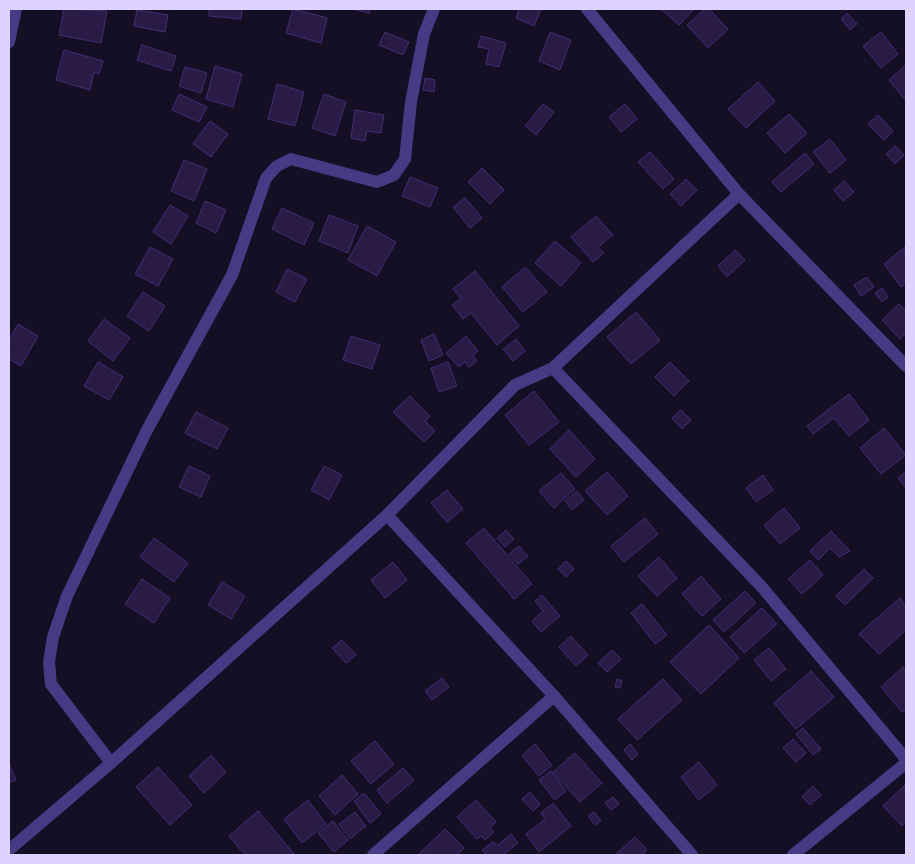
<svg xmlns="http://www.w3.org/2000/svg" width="915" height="864" font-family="'Asap Condensed',sans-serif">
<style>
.building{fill:#291b46;stroke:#432d73}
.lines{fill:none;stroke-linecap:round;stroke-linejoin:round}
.minor{stroke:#463a85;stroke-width:12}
</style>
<rect width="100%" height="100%" fill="#150f25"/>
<g class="building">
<polygon points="64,9 107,11 101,43 59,35"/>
<polygon points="209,9 242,9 241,19 209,16"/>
<polygon points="293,9 327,18 321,43 286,33"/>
<polygon points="352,9 370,9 369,13"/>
<polygon points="519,9 541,9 534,26 516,18"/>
<polygon points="661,9 694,9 679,25"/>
<polygon points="705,9 709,9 728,29 708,48 687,25"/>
<polygon points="137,10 168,15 165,32 134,26"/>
<polygon points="847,13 857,24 850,30 841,19"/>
<polygon points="385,32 409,42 403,55 379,45"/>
<polygon points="550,32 571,40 560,70 539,61"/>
<polygon points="881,32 898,54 881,68 863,46"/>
<polygon points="481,36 506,43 499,67 486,64 489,49 478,47"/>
<polygon points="142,45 176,56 171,71 137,60"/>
<polygon points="64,50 103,61 99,74 94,72 90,90 56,80"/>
<polygon points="215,66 242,74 233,107 206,99"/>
<polygon points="905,66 906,67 906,101 889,80"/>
<polygon points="185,67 207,73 201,93 179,86"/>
<polygon points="425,78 435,80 434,92 423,90"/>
<polygon points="758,82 775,101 746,128 728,109"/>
<polygon points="277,84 304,92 295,126 268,119"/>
<polygon points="179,94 207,107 199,122 172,110"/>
<polygon points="324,94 346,102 335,136 312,128"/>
<polygon points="543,104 554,112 536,135 525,126"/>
<polygon points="625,104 637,119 621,132 609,117"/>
<polygon points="355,110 384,115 381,133 367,131 365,141 351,138"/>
<polygon points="789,114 807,133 785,153 767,133"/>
<polygon points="878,115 893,131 884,140 868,124"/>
<polygon points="210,121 228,134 211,157 193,144"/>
<polygon points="830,139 846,160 830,173 813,152"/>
<polygon points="895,146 904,155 895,164 886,154"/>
<polygon points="650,152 674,179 663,189 638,162"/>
<polygon points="805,153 814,164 781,192 772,182"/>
<polygon points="184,160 207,169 194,201 171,191"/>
<polygon points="482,168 504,190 490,204 468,182"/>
<polygon points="410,177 438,188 430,207 402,196"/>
<polygon points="686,179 697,190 681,206 670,194"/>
<polygon points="844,181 854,192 843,201 834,190"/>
<polygon points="465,198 482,218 470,228 453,207"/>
<polygon points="205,201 226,210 216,233 196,223"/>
<polygon points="170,205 188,216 171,244 153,232"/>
<polygon points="282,208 314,223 304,245 272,229"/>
<polygon points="329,215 358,226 348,253 319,241"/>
<polygon points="596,216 613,235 598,247 604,253 593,262 571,237"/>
<polygon points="367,226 396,242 377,276 348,260"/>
<polygon points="555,241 581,263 561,286 535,263"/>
<polygon points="150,247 173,259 158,286 135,274"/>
<polygon points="905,247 906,283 901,287 884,264"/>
<polygon points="735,250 745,260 727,277 718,266"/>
<polygon points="525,267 547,292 523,312 502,287"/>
<polygon points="287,269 307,279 295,302 276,292"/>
<polygon points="475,271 519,326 497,345 471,313 463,319 452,305 461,298 453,289"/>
<polygon points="867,277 874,287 861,296 854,285"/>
<polygon points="882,288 888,297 882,302 875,293"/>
<polygon points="143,292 165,306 149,331 127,316"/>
<polygon points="899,304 906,311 906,333 900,339 882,320"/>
<polygon points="636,312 660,340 631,364 607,337"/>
<polygon points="104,319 130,338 113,361 88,341"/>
<polygon points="18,324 38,336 21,366 9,359 9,340"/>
<polygon points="434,334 443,355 429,361 421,340"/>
<polygon points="351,336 380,345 372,369 343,360"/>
<polygon points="466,336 478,351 473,356 477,361 469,367 465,362 459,367 446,353"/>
<polygon points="516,339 525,351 513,361 503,349"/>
<polygon points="98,362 123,377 109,400 84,386"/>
<polygon points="448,362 457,386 439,392 431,368"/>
<polygon points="670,362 689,381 674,396 655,377"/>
<polygon points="534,391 559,422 529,445 505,415"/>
<polygon points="849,394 869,420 849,436 834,418 813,434 807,426"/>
<polygon points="410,396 430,416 425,421 435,431 424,442 393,412"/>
<polygon points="681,410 691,420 682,429 672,418"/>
<polygon points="196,412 228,428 217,449 185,433"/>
<polygon points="884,428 906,455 881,474 860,448"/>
<polygon points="569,430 595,459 576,477 550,449"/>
<polygon points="189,466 210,476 201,497 179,487"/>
<polygon points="324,466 342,475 329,500 311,490"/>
<polygon points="906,471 906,488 898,478"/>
<polygon points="607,472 628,496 607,515 585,491"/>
<polygon points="561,473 575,489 554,508 539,491"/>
<polygon points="763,475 773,490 756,502 746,488"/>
<polygon points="447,490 463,509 447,522 431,503"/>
<polygon points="577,491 584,500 572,510 565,501"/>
<polygon points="784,508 800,528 780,544 764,525"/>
<polygon points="645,518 658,534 624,562 611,546"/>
<polygon points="484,528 532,584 514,599 466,543"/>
<polygon points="506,530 514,539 505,547 497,538"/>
<polygon points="831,531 850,551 839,557 830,548 818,560 810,551"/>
<polygon points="154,538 188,563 174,582 140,557"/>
<polygon points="519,546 528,556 518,564 509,554"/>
<polygon points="659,557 677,578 657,596 638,576"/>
<polygon points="810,560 823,575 802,594 788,579"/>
<polygon points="566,561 574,569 566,577 558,569"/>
<polygon points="393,562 407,580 385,598 371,580"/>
<polygon points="864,569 873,578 845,605 836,596"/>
<polygon points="701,576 721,599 702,616 682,594"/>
<polygon points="142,579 170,598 154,623 125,604"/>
<polygon points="222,582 245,596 231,619 208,605"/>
<polygon points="745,591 756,603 724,632 713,620"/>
<polygon points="542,595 560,616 541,632 532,621 543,611 535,601"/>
<polygon points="900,598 906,607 906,630 879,654 859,634"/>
<polygon points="642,604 667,635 655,644 631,613"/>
<polygon points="762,608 777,624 744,653 730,637"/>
<polygon points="709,625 739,658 701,694 670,662"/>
<polygon points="571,636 588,655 576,666 559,647"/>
<polygon points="342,640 356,655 346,663 332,648"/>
<polygon points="769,648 786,669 771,681 754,660"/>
<polygon points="612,650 621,659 607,672 598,663"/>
<polygon points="903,667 906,671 906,709 902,712 881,687"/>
<polygon points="811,671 834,697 796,729 774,703"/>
<polygon points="442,678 449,687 432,700 425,691"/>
<polygon points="617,679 622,681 620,688 615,687"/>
<polygon points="663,679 682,700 637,740 618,719"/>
<polygon points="803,728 821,749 813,755 796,734"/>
<polygon points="793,739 806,753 796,762 783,748"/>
<polygon points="375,741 394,764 371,784 351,761"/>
<polygon points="535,744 552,765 539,776 522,756"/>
<polygon points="630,744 638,754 632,760 624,750"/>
<polygon points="575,753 602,783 580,802 553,772"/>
<polygon points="211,755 226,772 204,793 189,776"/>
<polygon points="699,762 717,785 699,800 681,777"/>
<polygon points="9,764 16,780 9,783"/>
<polygon points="158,767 192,805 170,825 136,787"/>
<polygon points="403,768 414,780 387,803 377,790"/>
<polygon points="551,771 566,791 555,800 539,780"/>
<polygon points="342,775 358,794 335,815 319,796"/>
<polygon points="905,785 906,821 902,826 883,806"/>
<polygon points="813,786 821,795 810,805 802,797"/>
<polygon points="530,792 540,804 533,811 522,799"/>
<polygon points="364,793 381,814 370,823 354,801"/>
<polygon points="613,797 619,804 611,810 605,803"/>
<polygon points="308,800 326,824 302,843 284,819"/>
<polygon points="476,800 496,822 490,828 494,832 485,840 481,836 477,839 457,817"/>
<polygon points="553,803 571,826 539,852 526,834 545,819 541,813"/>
<polygon points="258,811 295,855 245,855 229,836"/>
<polygon points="355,812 366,826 350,839 339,824"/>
<polygon points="594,812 601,821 595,825 588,816"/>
<polygon points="333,821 348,840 334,852 318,833"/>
<polygon points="445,829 464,848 457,855 422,855 420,853"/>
<polygon points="511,834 518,843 503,855 486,855 482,850 493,842 498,845"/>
<polygon points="635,837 647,850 641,855 615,855"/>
</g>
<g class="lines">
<g class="minor">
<polyline points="587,9 739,194 906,366"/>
<polyline points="9,42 16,9"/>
<polyline points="553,368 761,586 906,759"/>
<polyline points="387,515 554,696 692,855"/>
<polyline points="111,763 51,684 49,662 53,637 67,596 147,430 232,275 266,178 277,166 291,159 377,182 394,175 405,159 411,102 424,34 434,9"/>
<polyline points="9,850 111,763 387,515 515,385 553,368 739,194"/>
<polyline points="373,855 554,696"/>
<polyline points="793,855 906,763"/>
</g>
</g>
<rect width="915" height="864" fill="none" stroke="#ded3ff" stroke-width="20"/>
</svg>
